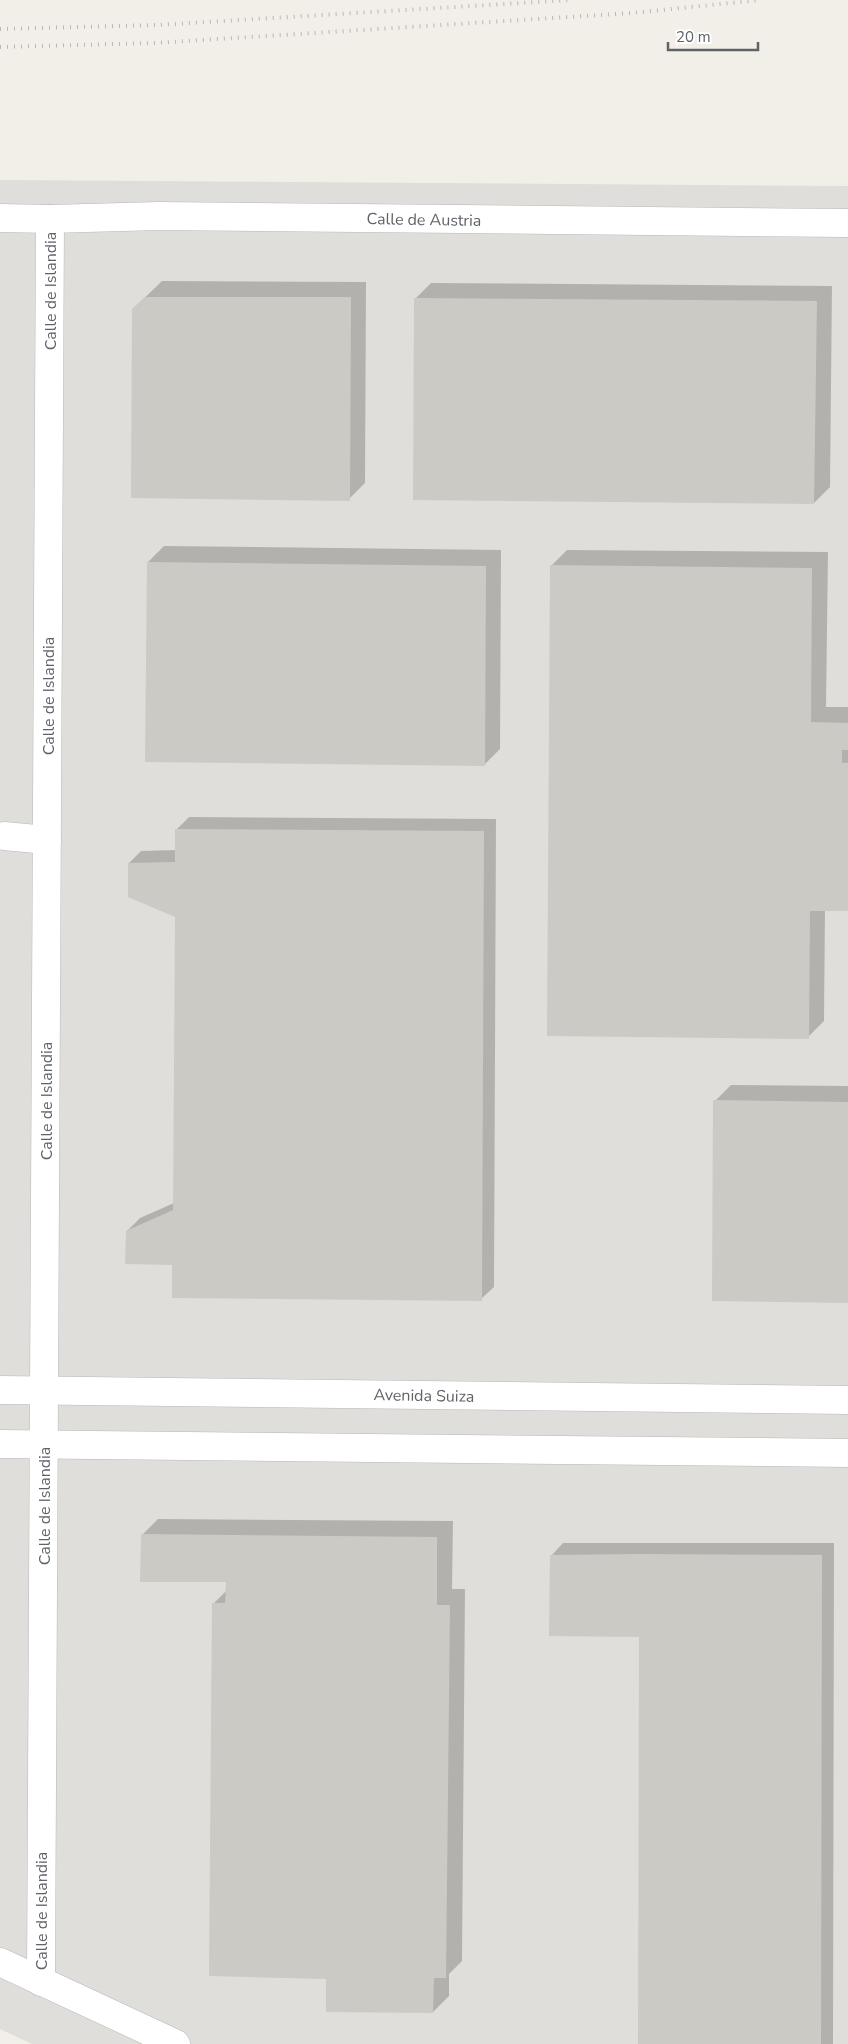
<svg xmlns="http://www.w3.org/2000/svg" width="848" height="2044" font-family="'Nunito Sans',sans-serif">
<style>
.industrial{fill:#e0deda}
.shadow{fill:#0003}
.building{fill:#cccac5}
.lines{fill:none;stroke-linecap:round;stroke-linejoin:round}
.minor-casing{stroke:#b5b8bc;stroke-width:29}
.minor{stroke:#fff;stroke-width:28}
.rail{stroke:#b6b7b8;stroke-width:4;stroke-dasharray:1 6;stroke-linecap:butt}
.labels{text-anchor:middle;stroke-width:4;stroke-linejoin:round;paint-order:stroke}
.street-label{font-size:16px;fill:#5f6368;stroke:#fff}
</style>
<rect width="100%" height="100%" fill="#f1efe8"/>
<polygon class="industrial" points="0,180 848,186 848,2044 32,2044 0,2029"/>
<g class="shadow">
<polygon points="162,281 366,282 365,483 349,499 133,309"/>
<polygon points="431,283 832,286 830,487 814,503 415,299"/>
<polygon points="164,546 501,550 500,749 484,765 148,562"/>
<polygon points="567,550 828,552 826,707 848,707 848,910 825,910 824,1021 808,1037 551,566"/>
<polygon points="189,817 496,819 494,1287 481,1299 173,1263 127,1231 140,1218 174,1203 176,917 129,863 141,851 176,850 177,829"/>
<polygon points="731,1085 848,1086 848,1302 715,1101"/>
<polygon points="158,1519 453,1521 452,1589 465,1589 462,1961 449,1974 449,1996 433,2012 327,1978 213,1604 227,1590 227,1581 142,1535"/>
<polygon points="563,1543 834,1543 833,2044 640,2044 640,1636 551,1556"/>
</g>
<g class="building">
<polygon points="145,297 351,297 350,501 131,498 132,309"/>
<polygon points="414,298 817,301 814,504 413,500"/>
<polygon points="147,562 486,566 485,766 145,762"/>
<polygon points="550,565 812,568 811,722 848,723 848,750 842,750 842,763 848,763 848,911 810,911 809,1039 547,1036"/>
<polygon points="175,829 484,831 482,1301 172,1298 172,1265 125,1264 126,1231 173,1210 175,917 128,897 128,863 175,862"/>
<polygon points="713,1100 848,1102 848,1303 712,1301"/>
<polygon points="141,1534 437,1537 437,1605 450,1605 446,1978 434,1978 433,2013 326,2012 326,1979 209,1976 212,1603 225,1603 226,1582 140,1582"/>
<polygon points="639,1554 822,1555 821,2044 638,2044 639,1637 549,1636 550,1555"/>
</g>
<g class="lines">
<g class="minor-casing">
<g id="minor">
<polyline points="0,218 50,219 159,216 848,223"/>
<polyline points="4,836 47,840"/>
<polyline points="0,1390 848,1400"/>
<polyline points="0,1444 848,1453"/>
<polyline points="0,1962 176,2044"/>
<polyline points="41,1982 50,219"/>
</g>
</g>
<use href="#minor" class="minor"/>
<g class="rail">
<polyline points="0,29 157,25 570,0"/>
<polyline points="0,47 155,43 632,13 760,0"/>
</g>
</g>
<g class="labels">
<g class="street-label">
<text transform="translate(424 219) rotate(1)" y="6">Calle de Austria</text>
<text transform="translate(50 291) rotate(-90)" y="6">Calle de Islandia</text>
<text transform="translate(48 696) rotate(-90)" y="6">Calle de Islandia</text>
<text transform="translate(46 1101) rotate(-90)" y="6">Calle de Islandia</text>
<text transform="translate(424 1395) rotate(1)" y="6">Avenida Suiza</text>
<text transform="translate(44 1506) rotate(-90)" y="6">Calle de Islandia</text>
<text transform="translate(41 1911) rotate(-90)" y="6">Calle de Islandia</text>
</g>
</g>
<path d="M668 42v8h90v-8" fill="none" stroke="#5f6368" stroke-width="2.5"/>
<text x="676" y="42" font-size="15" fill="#5f6368" stroke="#ffffff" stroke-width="4" paint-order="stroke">20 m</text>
</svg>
